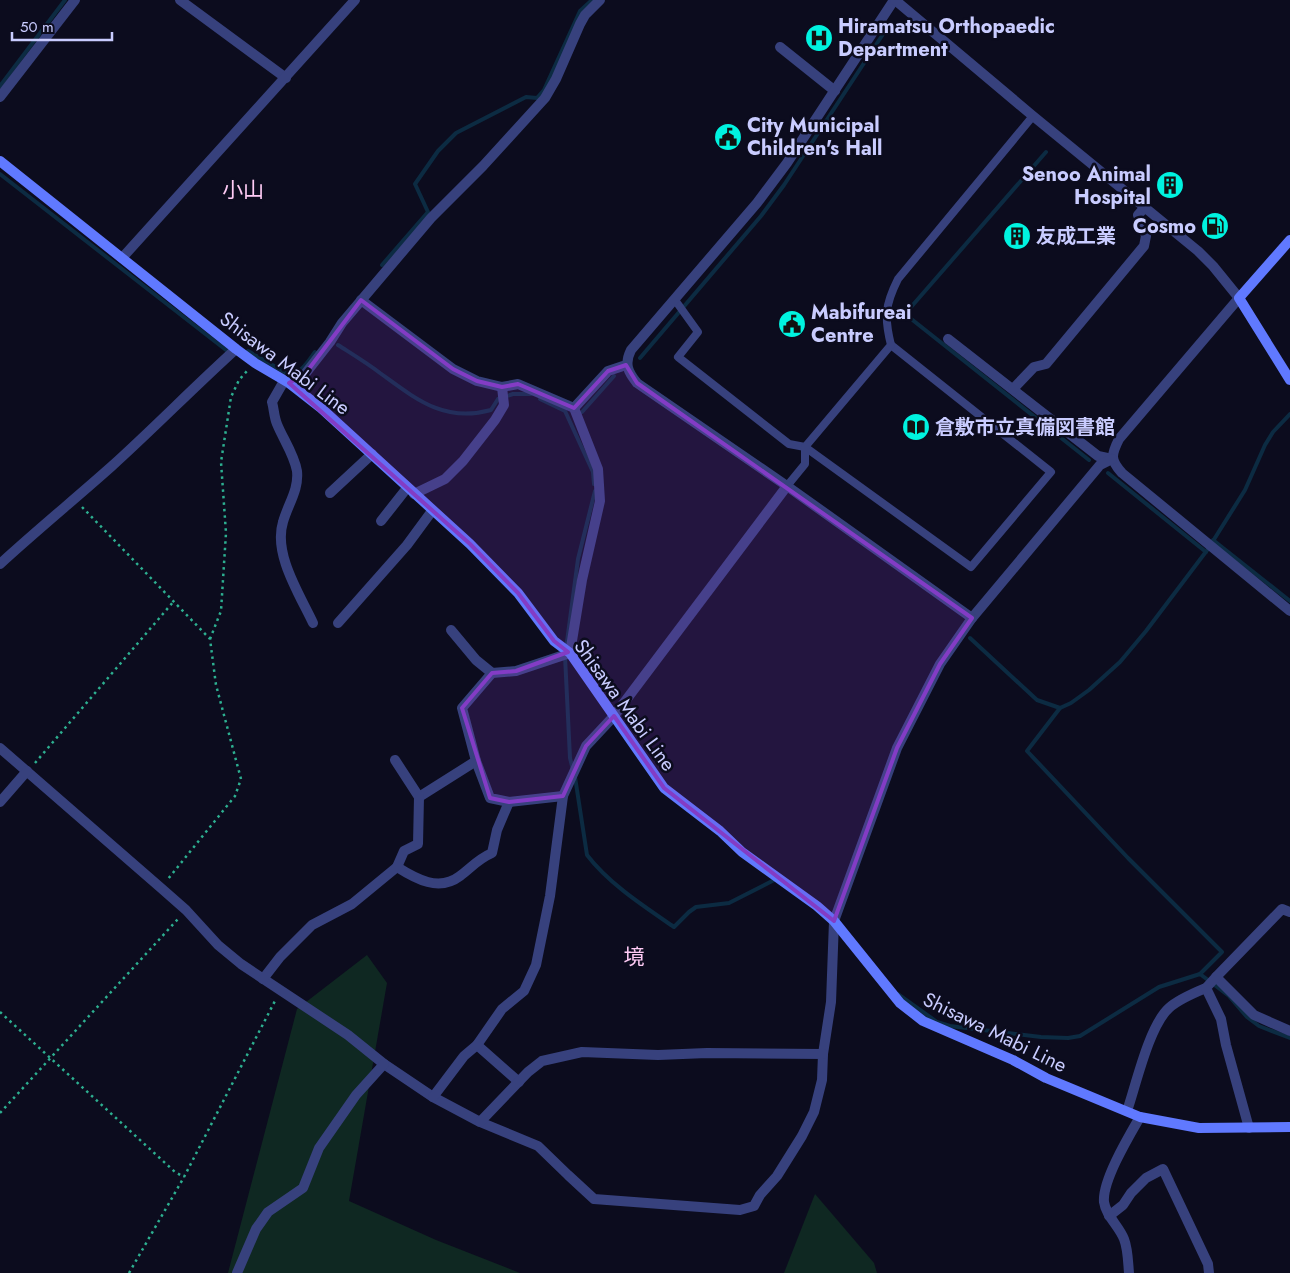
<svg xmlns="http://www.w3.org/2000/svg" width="1290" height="1273" font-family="Jost,'Noto Sans JP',sans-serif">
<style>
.green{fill:#0f2822}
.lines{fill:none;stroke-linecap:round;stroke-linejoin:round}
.stream{stroke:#0c2b42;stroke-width:4}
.path{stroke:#2daf90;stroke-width:2.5;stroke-dasharray:2.5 4;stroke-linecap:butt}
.service{stroke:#37417d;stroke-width:8}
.minor{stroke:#37417d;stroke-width:10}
.tertiary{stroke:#37417d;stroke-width:10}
.secondary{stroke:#6079ff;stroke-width:10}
.marked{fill:#833cc5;fill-opacity:0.2;stroke:#833cc5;stroke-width:4;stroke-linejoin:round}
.labels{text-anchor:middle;stroke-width:5;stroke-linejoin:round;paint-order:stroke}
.poi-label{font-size:20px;font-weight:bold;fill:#c9ccff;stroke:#0c0c1e;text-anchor:start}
.street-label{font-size:20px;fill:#c9ccff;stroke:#0c0c1e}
.neighbourhood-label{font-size:21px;fill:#ffcbf5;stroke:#0c0c1e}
</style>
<rect width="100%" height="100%" fill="#0c0c1e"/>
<g class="green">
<polygon points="367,955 387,983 349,1201 436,1240 520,1273 228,1273 297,1009"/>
<polygon points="815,1194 874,1263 877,1273 784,1273"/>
</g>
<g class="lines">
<g class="stream">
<polyline points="887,30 894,28"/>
<polyline points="0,86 65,0"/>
<polyline points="1046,152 905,314 1089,460"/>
<polyline points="0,174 226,350"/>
<polyline points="382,265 428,212 415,184 438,151 456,133 526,97 537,98 544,90 580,11 592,0"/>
<path d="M338,345c14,9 29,18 42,28 36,26 64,50 111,37l7,-11 15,-5h18"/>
<path d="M248,351l40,23c14,-1 19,-11 27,-22"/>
<polyline points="640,358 761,216 784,185 889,25"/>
<polyline points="540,399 565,411 593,472 594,484"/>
<polyline points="582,412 614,376"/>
<polyline points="1108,473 1206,552"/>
<polyline points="1213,540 1290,601"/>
<polyline points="970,638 1037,700 1060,708 1071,703 1089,690 1120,662 1146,631 1208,549 1245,490 1265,445 1273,432 1290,414"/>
<polyline points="566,649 578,559 595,491"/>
<polyline points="565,656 570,758 573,770"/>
<polyline points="1060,708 1027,751 1128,858 1222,952 1200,974"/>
<path d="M575,777l12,78c22,29 58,52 87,72l15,-15 7,-5 33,-4 49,-25"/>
<polyline points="898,994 937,1022 950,1026 1041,1037 1068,1038 1080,1036 1159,987 1200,974 1229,996 1247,1017 1259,1026 1290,1038"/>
</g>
<g class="path">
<polyline points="82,507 210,639 216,685 241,779 235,796 168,879"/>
<polyline points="210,639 221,611 226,533 221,462 231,397 239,380 247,371"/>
<polyline points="35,763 174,601"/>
<polyline points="0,1012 175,1172 184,1177"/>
<polyline points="0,1113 178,919"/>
<polyline points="129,1273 184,1177 276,999"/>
</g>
<g class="service">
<polyline points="675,300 698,332 678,357 789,444 805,447 971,567 1051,472 891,345"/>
<path d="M787,486l18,-22v-17l86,-102c-7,-28 -6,-40 7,-66l135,-163"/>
</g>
<g class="minor">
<polyline points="180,0 286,78"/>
<polyline points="780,47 835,91"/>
<polyline points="0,97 75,0"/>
<polyline points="122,258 355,0"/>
<path d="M1239,298l-120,141c-8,16 -9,21 3,34l168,138"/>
<polyline points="361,300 453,369 477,381 502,387 518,384 574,408 598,469 600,501 582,580 570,653 516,671 492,673 462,708 476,761 490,798 509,802 563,796"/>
<polyline points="948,339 1098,456 1112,459"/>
<path d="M284,381l-12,21c2,7 2,15 5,22 6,15 17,30 20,47 2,19 -9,33 -14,51 -10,32 17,73 30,101"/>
<polyline points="289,383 305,374 330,342 342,323 431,218 483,166 545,98 556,79 580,24 585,15 600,0"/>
<polyline points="1013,389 1034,367 1046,364 1144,246 1146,236 1138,215 1145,207"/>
<polyline points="574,408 608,371 626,365"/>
<polyline points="330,493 372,454"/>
<polyline points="414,494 445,479 463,461 495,420 504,405 502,387"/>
<polyline points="381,521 407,488"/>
<path d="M0,564c37,-34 75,-65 112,-98 42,-38 82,-79 124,-117"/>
<polyline points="338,623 407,545 432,511"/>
<polyline points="451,630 476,660 492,673"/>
<polyline points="0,748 161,888 186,910 218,945 241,964 348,1035 384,1064 433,1097 480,1122 538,1146 568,1175 594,1199 740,1210 754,1206 760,1195 777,1176 802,1136 814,1112 822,1080 823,1054 831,1002 834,921 897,748 940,664 972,618 1100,465 1112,459"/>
<polyline points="419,797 476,761"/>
<polyline points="0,802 27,771"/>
<path d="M397,867c19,12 42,25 63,9 12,-9 18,-17 32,-23l5,-23 12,-28"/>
<polyline points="1216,977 1254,1015 1290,1031"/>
<polyline points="263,979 280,957 312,925 352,904 397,867 404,851 418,844 419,797 395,760"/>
<polyline points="477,1045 519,1082"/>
<polyline points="433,1097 464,1056 477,1045 502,1009 524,991 536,965 550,896 563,796 586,746 614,716 787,486"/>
<path d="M1127,1111c9,-26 22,-85 42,-103 10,-9 25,-15 37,-20"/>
<polyline points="480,1122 528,1072 542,1061 582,1052 658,1055 707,1053 823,1054"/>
<polyline points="1249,1128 1226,1045 1221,1019 1206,988 1216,977 1282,909 1290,912"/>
<polyline points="1109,1216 1123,1205 1131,1193 1146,1178 1163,1169 1208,1264 1209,1273"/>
<polyline points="237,1273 256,1229 268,1212 303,1188 319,1148 356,1095 384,1064"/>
<path d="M1129,1273c-1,-11 -1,-24 -5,-34 -5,-13 -18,-23 -20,-37 -2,-21 25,-66 36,-85"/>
</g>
<g class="tertiary">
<path d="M894,0l-107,163 -30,40 -126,147c-7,14 -3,22 6,33l150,103 185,132"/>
<polyline points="895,0 1033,116 1198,251 1213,266 1239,298"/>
</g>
<g class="secondary">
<polyline points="0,161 236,349 255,363 289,383 321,408 470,544 518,593 554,641 570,653 664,788 720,831 742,852 817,906 834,921 900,1003 923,1021 1013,1060 1046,1078 1140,1117 1199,1128 1290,1127"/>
<polyline points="1290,240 1239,298 1290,380"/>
</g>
</g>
<path class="marked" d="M361,300l92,69 24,12 25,6 16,-3 56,24 34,-37 18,-6 11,18 335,235 -32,46 -43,84 -63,173 -170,-133 -50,-72 -28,30 -23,50 -54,6 -19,-4 -28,-90 30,-35 24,-2 52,-19 -14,-11 -36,-48 -48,-49 -181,-161 16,-9z"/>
<defs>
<g id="hospital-disc" transform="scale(1.4375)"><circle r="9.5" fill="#00f3e0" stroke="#0c0c1e"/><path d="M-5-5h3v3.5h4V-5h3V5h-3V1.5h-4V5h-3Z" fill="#111"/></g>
<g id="civic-disc" transform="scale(1.4375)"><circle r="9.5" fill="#00f3e0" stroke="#0c0c1e"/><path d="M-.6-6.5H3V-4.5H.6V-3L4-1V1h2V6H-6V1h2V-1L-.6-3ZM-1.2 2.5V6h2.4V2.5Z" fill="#111"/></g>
<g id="building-disc" transform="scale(1.4375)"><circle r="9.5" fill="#00f3e0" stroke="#0c0c1e"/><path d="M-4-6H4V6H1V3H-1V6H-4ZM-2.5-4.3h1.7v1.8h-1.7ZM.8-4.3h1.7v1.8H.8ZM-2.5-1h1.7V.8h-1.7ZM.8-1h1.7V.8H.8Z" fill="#111"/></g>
<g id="fuel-disc" transform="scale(1.4375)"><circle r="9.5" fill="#00f3e0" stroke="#0c0c1e"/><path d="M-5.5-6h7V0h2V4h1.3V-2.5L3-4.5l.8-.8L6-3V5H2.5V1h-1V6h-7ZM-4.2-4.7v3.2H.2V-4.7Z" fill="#111"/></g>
<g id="library-disc" transform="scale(1.4375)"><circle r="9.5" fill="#00f3e0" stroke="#0c0c1e"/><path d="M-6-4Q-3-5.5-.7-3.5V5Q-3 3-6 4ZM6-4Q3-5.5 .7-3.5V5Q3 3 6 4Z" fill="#111"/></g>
</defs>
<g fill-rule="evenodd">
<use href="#hospital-disc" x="819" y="38"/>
<use href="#civic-disc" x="728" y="137"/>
<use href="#building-disc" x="1170" y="185"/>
<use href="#fuel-disc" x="1215" y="226"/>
<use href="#building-disc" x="1017" y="236"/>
<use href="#civic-disc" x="792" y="324"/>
<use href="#library-disc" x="916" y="427"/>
</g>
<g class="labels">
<g class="poi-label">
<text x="838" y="33">Hiramatsu Orthopaedic<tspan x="838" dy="23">Department</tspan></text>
<text x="747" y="132">City Municipal<tspan x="747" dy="23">Children's Hall</tspan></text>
<text x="1151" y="181" text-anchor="end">Senoo Animal<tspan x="1151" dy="23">Hospital</tspan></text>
<text x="1196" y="233" text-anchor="end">Cosmo</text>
<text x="1036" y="243">友成工業</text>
<text x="811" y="319">Mabifureai<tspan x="811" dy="23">Centre</tspan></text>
<text x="935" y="434">倉敷市立真備図書館</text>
</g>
<g class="street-label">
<text transform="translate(285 363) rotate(37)" y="7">Shisawa Mabi Line</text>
<text transform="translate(625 705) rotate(54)" y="7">Shisawa Mabi Line</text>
<text transform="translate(995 1032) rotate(26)" y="7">Shisawa Mabi Line</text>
</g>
<g class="neighbourhood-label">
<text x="243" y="197">小山</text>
<text x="634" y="964">境</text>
</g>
</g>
<path d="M12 32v8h100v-8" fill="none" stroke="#c9ccff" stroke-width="2.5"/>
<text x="20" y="32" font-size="15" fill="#c9ccff" stroke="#0c0c1e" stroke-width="4" paint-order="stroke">50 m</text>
</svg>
